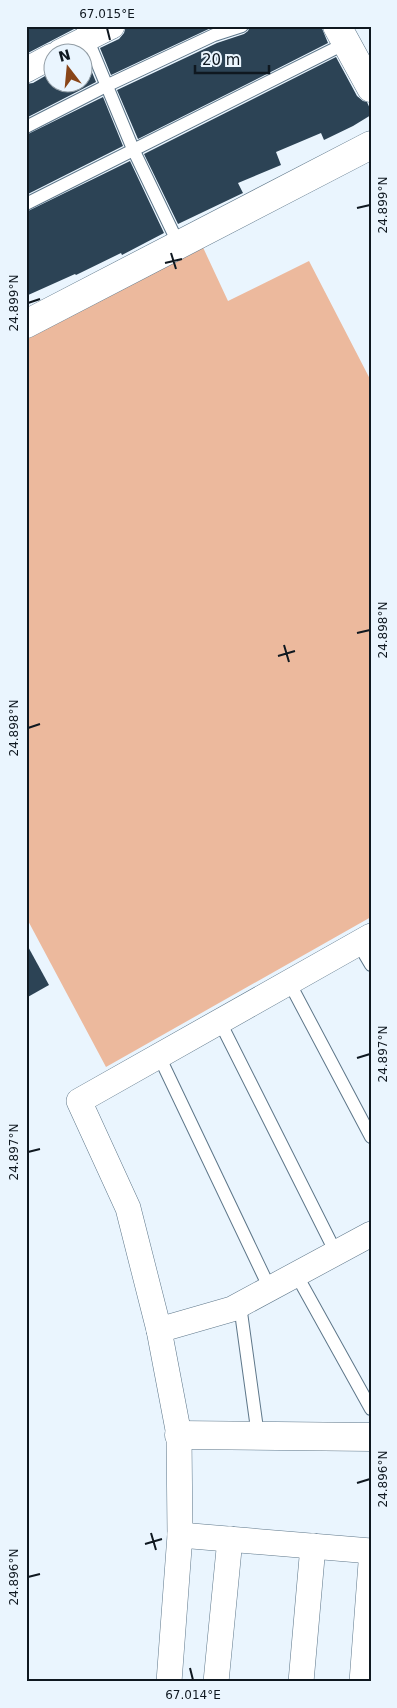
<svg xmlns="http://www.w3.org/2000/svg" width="397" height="1708" font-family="'DejaVu Sans',sans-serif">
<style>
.green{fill:#ecb99d}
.building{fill:#2c4355}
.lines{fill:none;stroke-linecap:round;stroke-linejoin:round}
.lane-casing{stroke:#5e778a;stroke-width:14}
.street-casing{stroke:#5e778a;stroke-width:26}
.secondary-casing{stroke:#5e778a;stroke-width:29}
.lane{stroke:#fff;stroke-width:12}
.street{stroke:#fff;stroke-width:25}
.secondary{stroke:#fff;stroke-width:28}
.ticks{fill:none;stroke:#0f1820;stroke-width:2}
.neatline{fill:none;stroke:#0f1820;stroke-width:2}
.ticks-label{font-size:12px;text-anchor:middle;fill:#0f1820}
</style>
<rect width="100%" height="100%" fill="#eaf5fe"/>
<polygon class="green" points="200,241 228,301 309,261 371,381 371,917 106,1067 26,917 26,335"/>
<g class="building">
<polygon points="26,26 74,26 74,29 26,54"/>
<polygon points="126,26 215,26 111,75 100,48 119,39 124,33"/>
<polygon points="250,26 321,26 328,43 138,139 117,90 217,43 244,34 248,31"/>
<polygon points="85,55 96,82 26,118 26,84 33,83 52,72 52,82 82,82 82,57"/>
<polygon points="336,57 357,96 363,101 367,102 371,111 371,115 353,126 324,140 321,133 276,152 281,165 238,183 243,193 178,224 144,154"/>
<polygon points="103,97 123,146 26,195 26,135"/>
<polygon points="130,161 164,233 122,255 121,253 76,275 75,274 26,296 26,212"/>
<polygon points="26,943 49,985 26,998"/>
</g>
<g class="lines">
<g class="lane-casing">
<g id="lane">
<polyline points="82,26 133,149 179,245"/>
<polyline points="26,127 106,86 214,35 242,26"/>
<polyline points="26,204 346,43"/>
<polyline points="358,943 371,965"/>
<polyline points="289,982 371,1137"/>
<polyline points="220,1022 336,1253"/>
<polyline points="159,1056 270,1289"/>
<polyline points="296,1274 371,1409"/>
<polyline points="240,1305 258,1436"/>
</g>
</g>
<g class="street-casing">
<g id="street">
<polyline points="60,52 112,26"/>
<polyline points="26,70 52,56"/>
<polyline points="159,1330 232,1309 371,1234"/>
<polyline points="180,1535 371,1551"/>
<polyline points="169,1682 180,1535 179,1435 159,1330 128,1208 79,1101 371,936"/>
<polyline points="216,1682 230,1539"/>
<polyline points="301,1682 313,1546"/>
<polyline points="362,1682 371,1563"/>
</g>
</g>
<g class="secondary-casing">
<g id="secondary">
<polyline points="337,26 371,88"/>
<polyline points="26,324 371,145"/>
<polyline points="179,1435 371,1437"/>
</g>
</g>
<use href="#lane" class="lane"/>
<use href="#street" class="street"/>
<use href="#secondary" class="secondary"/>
</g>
<path class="ticks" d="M107,28l3,12M357,208l13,-3M171,253l5,16M165,263l17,-4M28,303l12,-4M357,633l13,-3M284,645l5,17M278,656l17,-5M28,728l12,-4M357,1058l13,-4M28,1152l12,-3M357,1483l13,-4M151,1533l5,17M145,1544l17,-5M28,1577l12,-3M190,1668l3,12"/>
<rect width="397" height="1708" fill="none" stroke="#eaf5fe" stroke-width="55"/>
<g transform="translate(68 68) rotate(344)"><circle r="24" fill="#eaf5fe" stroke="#929da5"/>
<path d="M0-4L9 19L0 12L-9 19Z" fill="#894518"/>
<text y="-8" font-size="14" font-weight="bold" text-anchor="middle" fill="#0f1820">N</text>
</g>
<path d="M195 65v8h74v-8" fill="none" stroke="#0f1820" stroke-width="2.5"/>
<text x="202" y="65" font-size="15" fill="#0f1820" stroke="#eaf5fe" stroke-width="4" paint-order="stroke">20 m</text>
<rect x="28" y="28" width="342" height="1652" class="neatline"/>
<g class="ticks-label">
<text x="107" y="18">67.015°E</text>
<text transform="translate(383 205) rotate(-90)" y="4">24.899°N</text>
<text transform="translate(14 303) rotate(-90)" y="4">24.899°N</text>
<text transform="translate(383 630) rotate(-90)" y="4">24.898°N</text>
<text transform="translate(14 728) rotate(-90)" y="4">24.898°N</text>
<text transform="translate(383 1054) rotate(-90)" y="4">24.897°N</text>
<text transform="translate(14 1152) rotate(-90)" y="4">24.897°N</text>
<text transform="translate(383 1479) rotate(-90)" y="4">24.896°N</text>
<text transform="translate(14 1577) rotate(-90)" y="4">24.896°N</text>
<text x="193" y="1699">67.014°E</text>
</g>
</svg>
